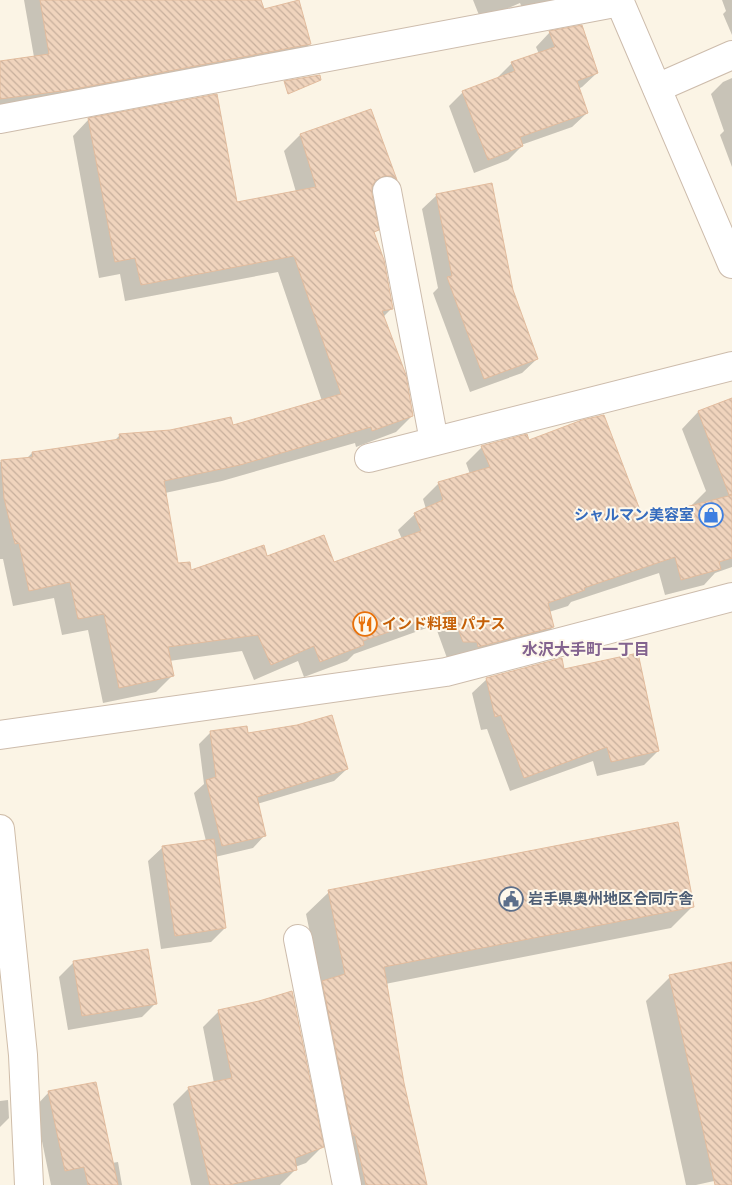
<svg xmlns="http://www.w3.org/2000/svg" width="732" height="1185" font-family="'Public Sans','Noto Sans JP',sans-serif">
<style>
.shadow{fill:#0003}
.building{fill:url(#building-back-hatch);stroke:#e2bc9e}
.lines{fill:none;stroke-linecap:round;stroke-linejoin:round}
.street-casing{stroke:#cdbcac;stroke-width:30}
.secondary-casing{stroke:#cfbda9;stroke-width:30}
.street{stroke:#fff;stroke-width:28}
.secondary{stroke:#fff;stroke-width:28}
.labels{text-anchor:middle;stroke-width:4;stroke-linejoin:round;paint-order:stroke}
.shop-label{font-size:15px;font-weight:bold;fill:#366cbe;stroke:#fef8eb;text-anchor:end}
.food-label{font-size:15px;font-weight:bold;fill:#c56008;stroke:#fef8eb;text-anchor:start}
.service-label{font-size:15px;font-weight:bold;fill:#4e5e75;stroke:#fef8eb;text-anchor:start}
.neighbourhood-label{font-size:16px;font-weight:bold;fill:#83638f;stroke:#fef8eb}
</style>
<defs>
<pattern id="building-back-hatch" width="6" height="6" patternUnits="userSpaceOnUse" patternTransform="scale(1.25)"><rect width="6" height="6" fill="#f0d4bd"/><path d="M-1 5l2 2M0 0l6 6M5-1l2 2" fill="none" stroke="#c7af9c"/></pattern>
</defs>
<rect width="100%" height="100%" fill="#fbf4e5"/>
<g class="shadow">
<polygon points="24,0 261,0 263,11 310,44 296,58 0,110 0,62 34,57"/>
<polygon points="473,0 577,0 525,15 520,3 481,20"/>
<polygon points="722,0 732,0 732,35 723,14 726,11"/>
<polygon points="550,32 597,73 582,87 578,89 587,113 572,127 521,145 522,146 508,160 474,173 449,106 463,92 498,79 498,77 512,63 539,54 536,47"/>
<polygon points="732,78 732,167 720,135 724,131 711,94 723,82"/>
<polygon points="370,111 396,179 380,195 375,192 371,192 377,230 373,234 392,308 383,317 412,416 396,432 356,447 355,443 222,481 165,493 177,564 190,571 266,557 333,564 402,539 398,530 415,514 426,509 423,499 439,483 470,474 466,463 482,447 528,441 642,520 690,507 706,491 682,429 698,412 732,399 732,567 715,573 704,585 665,595 659,573 571,602 568,606 549,612 553,627 537,643 447,658 435,625 354,654 347,661 304,677 298,661 254,680 242,651 169,661 172,676 156,692 103,703 88,630 62,635 54,598 13,606 3,559 0,559 0,462 26,459 32,453 113,442 120,435 232,427 322,401 278,272 125,301 120,274 99,278 73,136 89,119 236,203 296,192 284,151 300,135"/>
<polygon points="437,195 512,290 537,359 522,373 470,392 433,293 438,288 422,209"/>
<polygon points="564,671 658,751 644,765 597,776 593,761 510,791 487,729 481,730 472,693 487,679"/>
<polygon points="211,732 247,736 347,769 334,781 257,804 265,835 253,848 215,857 225,928 211,942 161,949 148,861 163,847 206,841 194,793 204,784 199,744"/>
<polygon points="329,892 693,906 671,928 385,984 402,1083 425,1185 339,1185 321,985 306,914"/>
<polygon points="147,950 156,1003 142,1017 68,1030 59,977 73,963"/>
<polygon points="732,963 732,1177 696,1185 686,1185 646,1001 670,977"/>
<polygon points="219,1011 322,1147 306,1163 295,1167 296,1169 280,1185 191,1185 173,1104 189,1088 214,1083 203,1027"/>
<polygon points="49,1092 112,1163 118,1162 122,1185 51,1185 35,1107"/>
<polygon points="8,1100 9,1118 0,1127 0,1101"/>
</g>
<g class="building">
<polygon points="40,0 261,0 264,9 299,0 311,44 69,90 0,99 0,61 49,54"/>
<polygon points="582,25 598,73 577,81 588,113 520,137 523,146 488,160 462,91 515,71 511,62 555,47 549,31"/>
<polygon points="320,75 321,80 288,94 284,81"/>
<polygon points="217,94 237,202 316,187 300,134 371,109 397,180 392,176 384,176 376,180 372,186 372,194 379,230 374,232 384,260 393,309 382,311 406,375 413,416 372,431 371,427 240,465 164,481 178,563 190,562 191,570 264,545 267,556 324,535 334,562 421,531 414,513 443,500 438,482 490,467 481,446 527,434 529,440 582,420 604,415 643,518 732,495 732,558 719,562 721,569 681,580 675,557 584,588 585,590 548,603 554,627 478,647 477,642 463,642 451,610 363,641 364,645 320,662 314,646 271,665 258,635 168,647 174,676 119,688 104,614 78,619 70,582 29,591 19,543 15,544 4,498 1,460 33,457 32,452 120,439 119,434 170,430 231,417 233,425 341,394 294,256 141,285 135,258 115,262 88,118"/>
<polygon points="492,183 513,290 538,359 484,379 447,277 452,276 436,194"/>
<polygon points="732,398 732,494 729,495 698,411"/>
<polygon points="638,653 659,751 611,762 607,747 524,778 501,715 495,717 486,678 562,658 564,669"/>
<polygon points="332,715 348,769 257,797 266,836 222,846 206,780 216,777 210,731 247,726 248,733 297,725"/>
<polygon points="678,822 694,907 384,967 404,1083 427,1185 366,1185 355,1135 353,1136 322,981 345,974 328,890"/>
<polygon points="214,839 226,928 175,936 162,846"/>
<polygon points="148,949 157,1004 82,1016 73,961"/>
<polygon points="732,962 732,1185 715,1185 669,975"/>
<polygon points="292,991 324,1147 295,1158 297,1170 229,1185 210,1185 188,1087 232,1078 218,1010 259,1001"/>
<polygon points="96,1082 118,1185 88,1185 84,1167 65,1171 48,1091"/>
</g>
<g class="lines">
<g class="street-casing">
<g id="street">
<polyline points="619,0 732,264"/>
<polyline points="657,88 732,55"/>
<polyline points="0,119 620,2"/>
<polyline points="387,191 434,441"/>
<polyline points="369,458 732,366"/>
<polyline points="0,735 446,672 732,597"/>
<polyline points="298,939 347,1185"/>
</g>
</g>
<g class="secondary-casing">
<polyline id="secondary" points="0,829 23,1055 29,1185"/>
</g>
<use href="#street" class="street"/>
<use href="#secondary" class="secondary"/>
</g>
<defs>
<g id="shop-ring" transform="scale(1.25)"><circle r="9.5" fill="#fef8eb" stroke="#3f7fe0" stroke-width="1.5"/><path d="M-5-2.5h2.3a2.7 3.5 0 0 1 5.4 0H5L5.5 6h-11ZM-1.5-2.5h3a1.5 2.3 0 0 0-3 0Z" fill="#3f7fe0"/></g>
<g id="restaurant-ring" transform="scale(1.25)"><circle r="9.5" fill="#fef8eb" stroke="#e8710a" stroke-width="1.5"/><path d="M-5-6h1v4h1v-4h1v4h1v-4h1v5L-1.5 .5V6h-2V.5L-5-1ZM5-6V6H3V1.5H1.5Q1.5-4 5-6Z" fill="#e8710a"/></g>
<g id="civic-ring" transform="scale(1.25)"><circle r="9.5" fill="#fef8eb" stroke="#5c6f8a" stroke-width="1.5"/><path d="M-.6-6.5H3V-4.5H.6V-3L4-1V1h2V6H-6V1h2V-1L-.6-3ZM-1.2 2.5V6h2.4V2.5Z" fill="#5c6f8a"/></g>
</defs>
<g fill-rule="evenodd">
<use href="#shop-ring" x="711" y="515"/>
<use href="#restaurant-ring" x="365" y="624"/>
<use href="#civic-ring" x="511" y="899"/>
</g>
<g class="labels">
<g class="shop-label">
<text x="694" y="520">シャルマン美容室</text>
</g>
<g class="food-label">
<text x="382" y="629">インド料理 パナス</text>
</g>
<g class="service-label">
<text x="528" y="904">岩手県奥州地区合同庁舎</text>
</g>
<g class="neighbourhood-label">
<text x="586" y="655">水沢大手町一丁目</text>
</g>
</g>
</svg>
